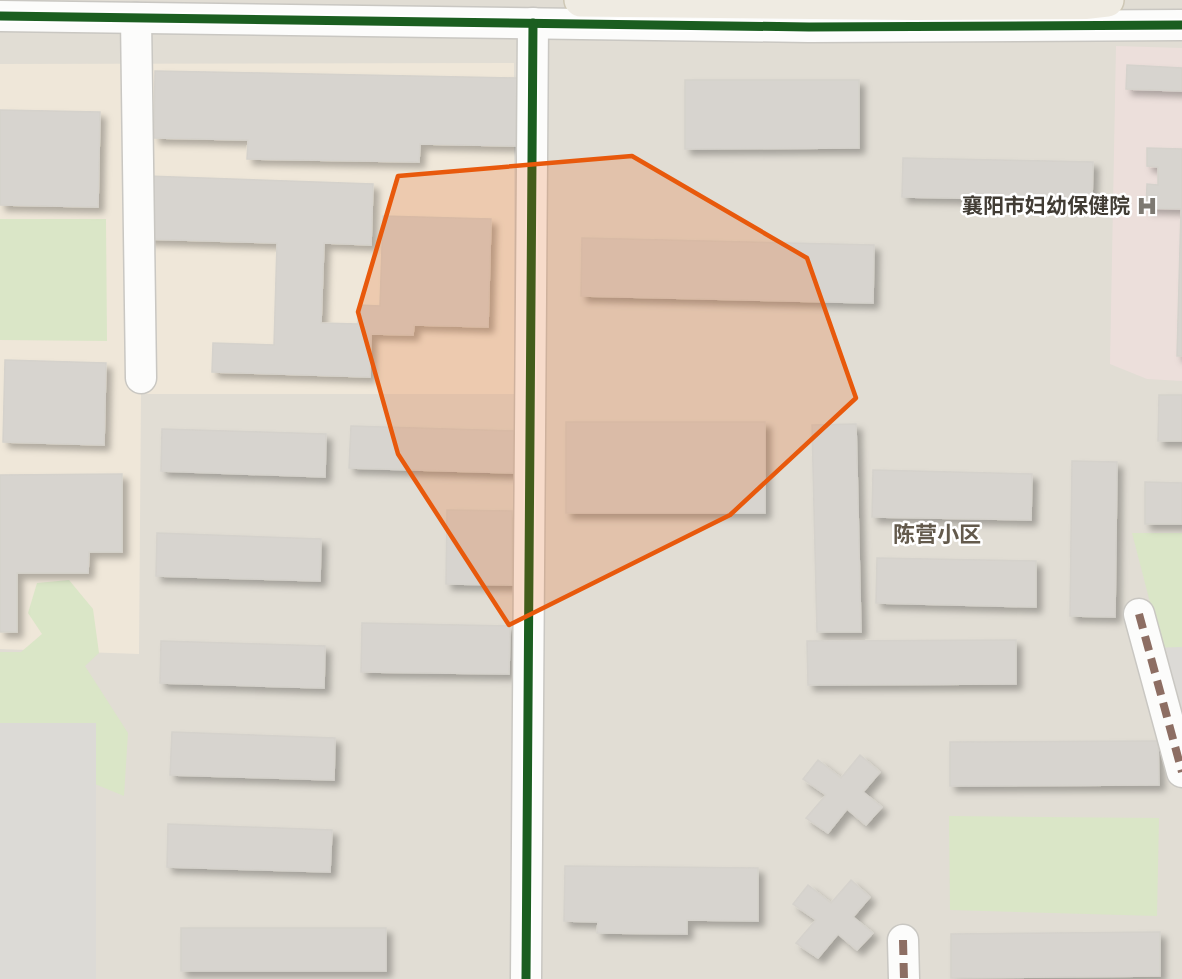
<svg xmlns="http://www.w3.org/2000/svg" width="1182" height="979" font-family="Montserrat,'Noto Sans SC',sans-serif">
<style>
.residential{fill:#e1ddd4}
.commercial{fill:#efe7d9}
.medical{fill:#ecdfdb}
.green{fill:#dae6c7}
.parking{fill:#dcdad6}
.building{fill:#d7d4cf;stroke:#d5d2cc;stroke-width:1.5;filter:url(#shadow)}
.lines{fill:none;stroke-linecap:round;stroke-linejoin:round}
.minor-casing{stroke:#c9c7c2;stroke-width:33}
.major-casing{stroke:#cec7b5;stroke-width:36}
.minor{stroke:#fcfcfb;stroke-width:30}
.major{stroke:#efebe2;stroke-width:33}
.quiet{stroke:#8d6e63;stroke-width:8;stroke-dasharray:15 8;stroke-linecap:butt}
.cycleway-casing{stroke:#fff;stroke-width:13}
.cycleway{stroke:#1b5e20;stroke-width:9}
.marked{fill:#e8590c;fill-opacity:0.2;stroke:#e8590c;stroke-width:4.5;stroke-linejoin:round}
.labels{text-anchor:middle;stroke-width:5;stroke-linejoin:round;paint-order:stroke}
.poi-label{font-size:21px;font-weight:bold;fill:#413c34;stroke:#fff;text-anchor:end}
.neighbourhood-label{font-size:22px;font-weight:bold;fill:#635a4c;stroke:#fff}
</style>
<defs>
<filter id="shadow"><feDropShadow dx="5.5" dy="5.5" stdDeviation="3" flood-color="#0004"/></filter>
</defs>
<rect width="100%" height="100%" fill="#edebe6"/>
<rect class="residential" x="0" y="0" width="1182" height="979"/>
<polygon class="commercial" points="514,63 514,394 141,394 139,654 0,649 0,64"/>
<polygon class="medical" points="1116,46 1182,48 1182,381 1147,379 1110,364"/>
<g class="green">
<polygon points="0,219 106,219 107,341 0,340"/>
<polygon points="1132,533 1182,533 1182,726"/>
<polygon points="69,580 93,609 99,653 85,666 128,733 124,796 68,773 0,740 0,652 21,652 42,634 28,613 37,583"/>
<polygon points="949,816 1159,818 1157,916 950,910"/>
</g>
<g class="parking">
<polygon points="1182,647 1182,725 1148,648"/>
<rect x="0" y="723" width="96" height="256"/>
</g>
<g class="building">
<polygon points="1127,65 1182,68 1182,91 1126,89"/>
<polygon points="155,71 517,78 516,146 420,144 419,162 247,159 248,140 154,138"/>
<polygon points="685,80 859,80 859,148 685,149"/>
<polygon points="0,110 100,112 98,207 0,205"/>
<polygon points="1147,148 1182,149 1182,356 1177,356 1181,209 1146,208 1147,184 1158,185 1158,167 1147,166"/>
<polygon points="903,158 1093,162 1092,201 902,197"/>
<polygon points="147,176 373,184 371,245 324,243 321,323 358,324 359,305 380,306 383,216 491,219 488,327 414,325 413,335 371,334 370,377 212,372 213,343 274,345 277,243 145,239"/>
<polygon points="582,238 874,245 873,303 581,296"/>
<polygon points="5,360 106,363 104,445 3,442"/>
<polygon points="1159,395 1182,395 1182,441 1158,441"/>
<rect x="566" y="422" width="199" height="91"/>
<polygon points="856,424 861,632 817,632 812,425"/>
<polygon points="351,426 514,431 513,473 349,468"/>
<polygon points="162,429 326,434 325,477 161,471"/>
<polygon points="1072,461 1117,462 1115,617 1070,616"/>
<polygon points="873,470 1032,474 1031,520 872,517"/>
<polygon points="122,474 122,552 89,552 88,573 17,573 17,632 0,632 0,475"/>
<polygon points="1145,482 1182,483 1182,524 1145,524"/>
<polygon points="447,510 512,511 512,585 446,584"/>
<polygon points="157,533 321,539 320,581 156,576"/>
<polygon points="877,558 1036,561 1036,607 876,603"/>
<polygon points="362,623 510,626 509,674 361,672"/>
<polygon points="1016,640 1016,684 808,685 807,641"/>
<polygon points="161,641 325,646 324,688 160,683"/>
<polygon points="172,732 335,738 334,780 170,775"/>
<polygon points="1158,741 1159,785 950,786 950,742"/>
<polygon points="860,755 880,772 863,792 882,807 866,825 847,809 828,833 806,818 826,795 803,779 818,760 841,778"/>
<polygon points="168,824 332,830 330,872 167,867"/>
<polygon points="565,866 758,868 758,921 687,920 687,934 597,933 598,922 564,921"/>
<polygon points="851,880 870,897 853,917 873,933 857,950 838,934 818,958 796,943 816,920 793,904 808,885 831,903"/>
<rect x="181" y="928" width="205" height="43"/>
<polygon points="1160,932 1160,976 951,978 951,934"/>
</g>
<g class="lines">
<g class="minor-casing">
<g id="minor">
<polyline points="0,16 809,27 1182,25"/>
<polyline points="136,18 141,378"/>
<polyline points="1139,614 1182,772"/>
<polyline points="903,940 904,979"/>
<polyline points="526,979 533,23"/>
</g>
</g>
<g class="major-casing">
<polyline id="major" points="581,0 1063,5 1107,0"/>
</g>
<use href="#minor" class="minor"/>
<use href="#major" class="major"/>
<g class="quiet">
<polyline points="1139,614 1182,772"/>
<polyline points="903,940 904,979"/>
</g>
<g class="cycleway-casing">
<g id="cycleway">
<polyline points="0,16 809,27 1182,25"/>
<polyline points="526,979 533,23"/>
</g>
</g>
<use href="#cycleway" class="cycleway"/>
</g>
<path class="marked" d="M632,156l175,102 49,140 -126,117 -221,110 -111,-171 -40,-142 40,-136z"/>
<defs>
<g id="hospital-bare" transform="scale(1.62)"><path d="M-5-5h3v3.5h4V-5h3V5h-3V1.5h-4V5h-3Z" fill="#7d7972" stroke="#fff" stroke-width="2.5" paint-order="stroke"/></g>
</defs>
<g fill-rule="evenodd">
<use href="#hospital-bare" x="1147" y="206"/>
</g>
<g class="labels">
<g class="poi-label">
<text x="1130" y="213">襄阳市妇幼保健院</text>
</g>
<g class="neighbourhood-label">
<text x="937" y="542">陈营小区</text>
</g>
</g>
</svg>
